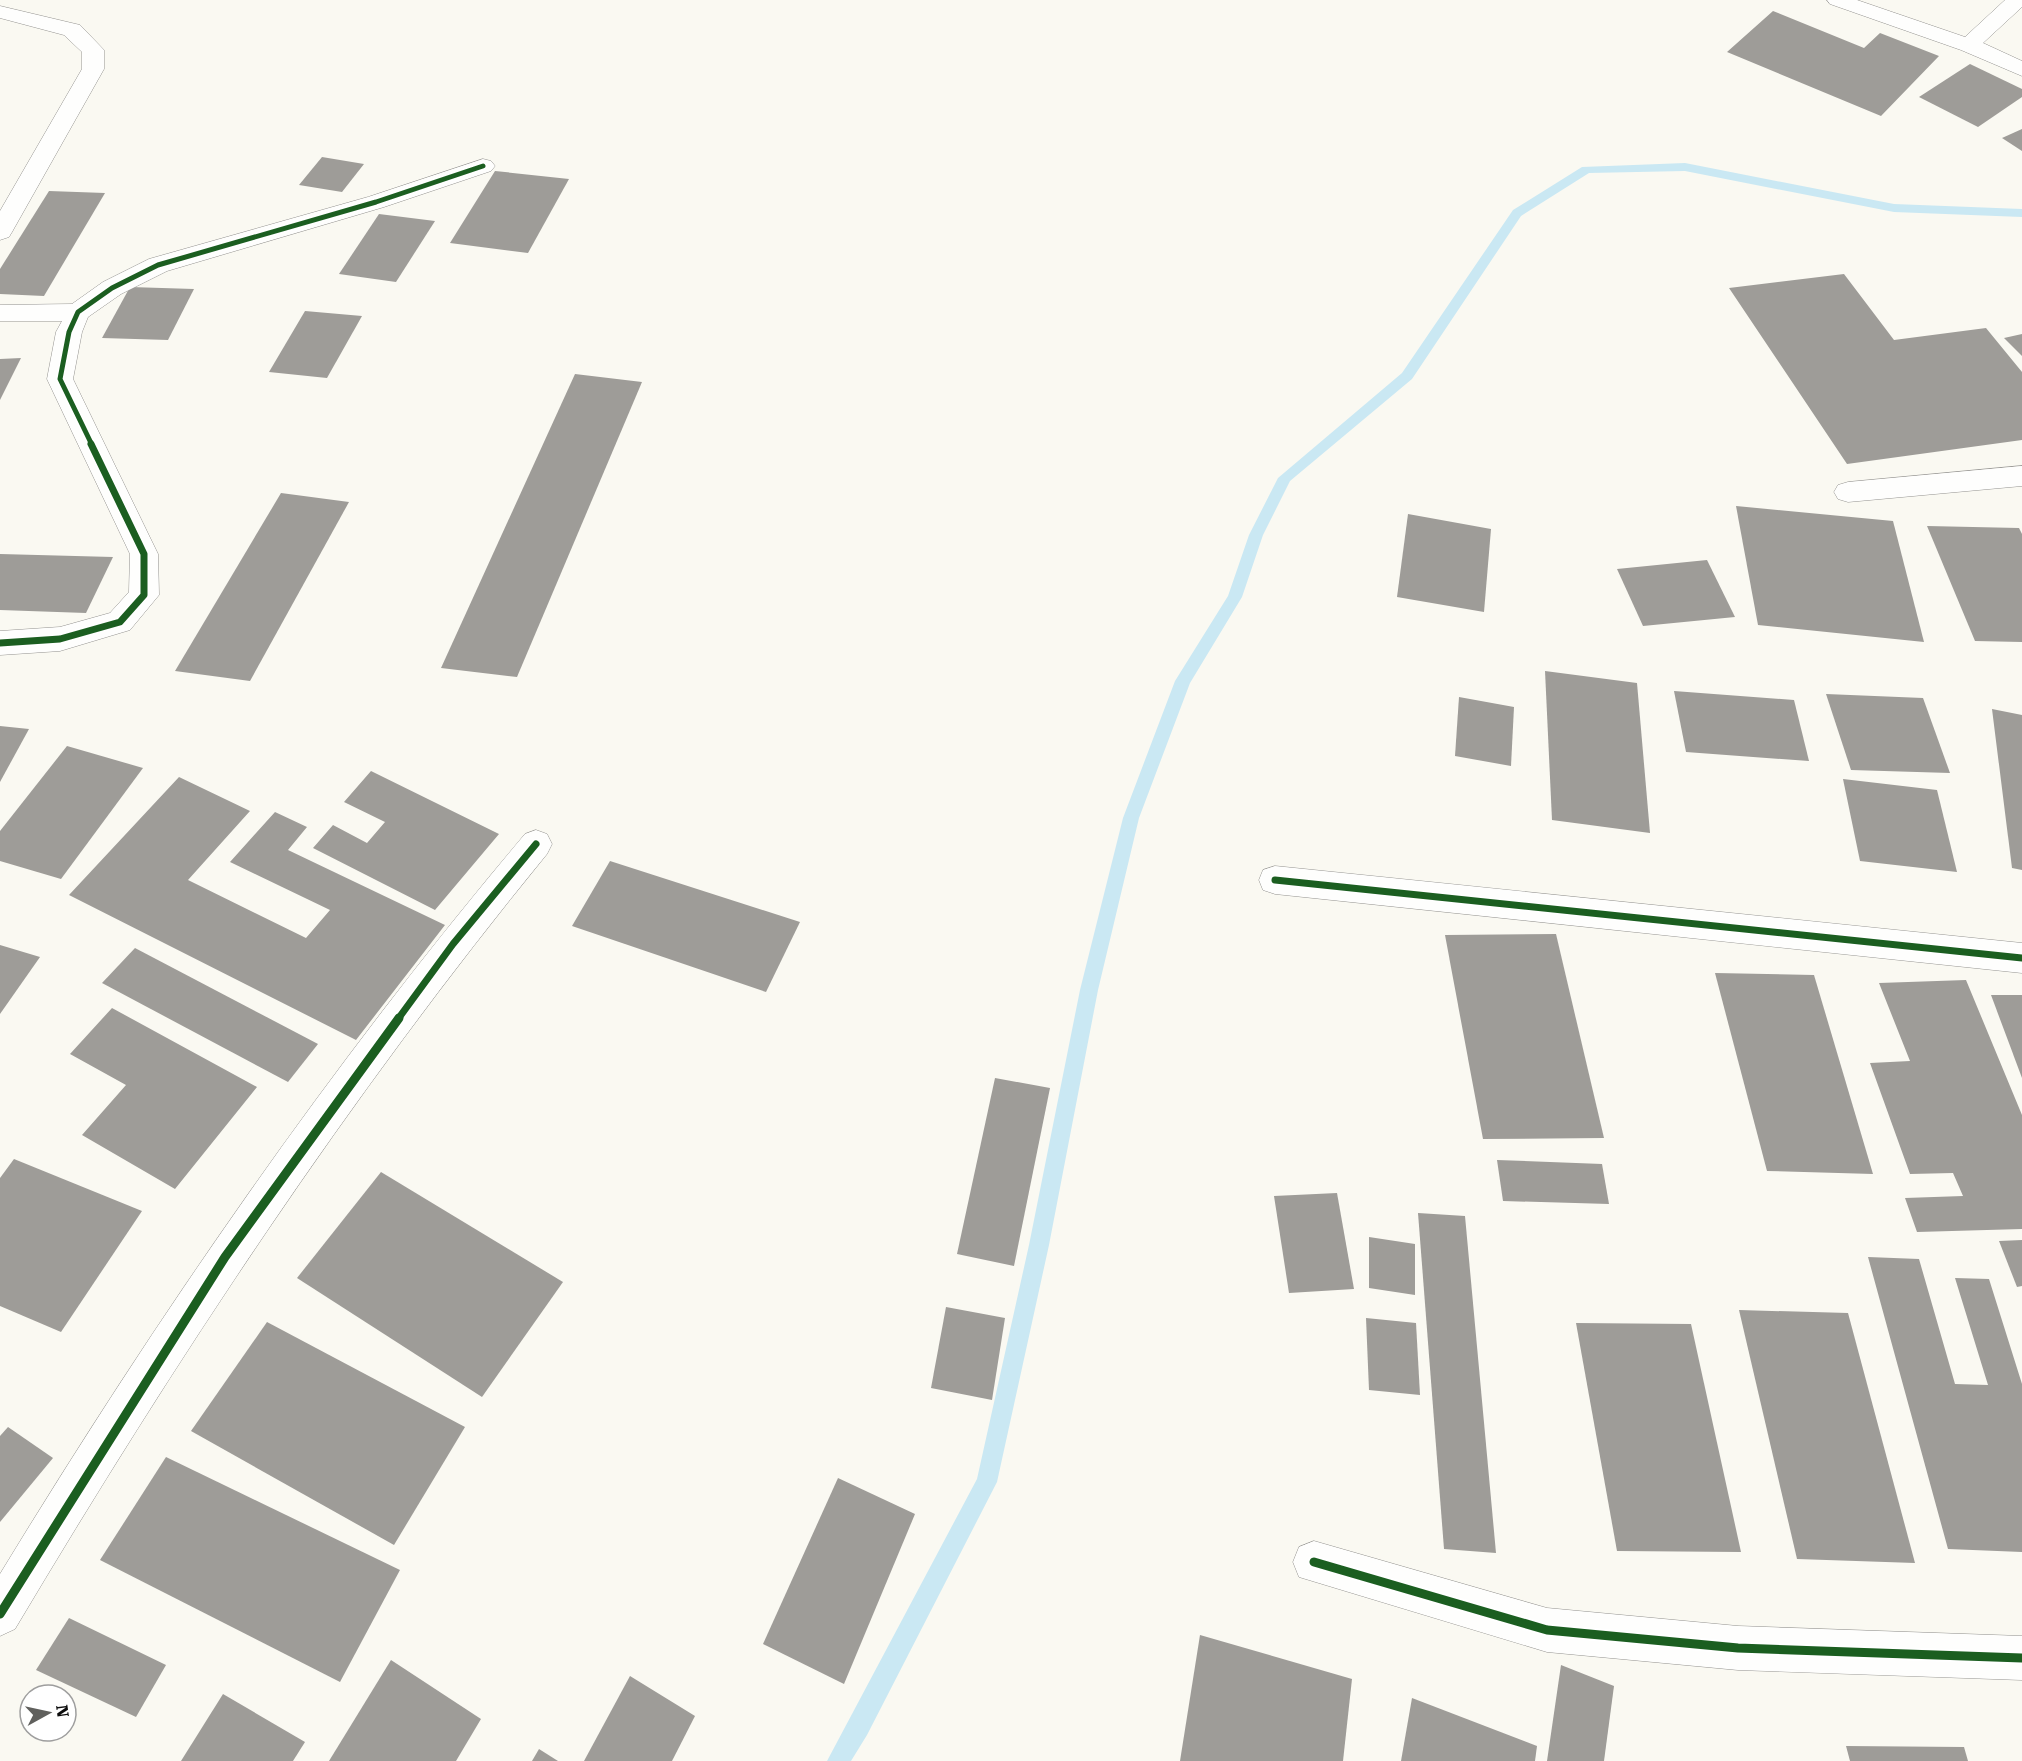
<svg xmlns="http://www.w3.org/2000/svg" width="2022" height="1761" font-family="'Roboto Serif',serif">
<style>
.lines{fill:none;stroke-linecap:round;stroke-linejoin:round}
.stream{fill:#cae8f3;fill-rule:evenodd}
.building{fill:#9e9c98}
.minor-casing{stroke:#949390;stroke-width:1}
.minor{fill:#fefefd;fill-rule:evenodd}
.cycleway-far2-casing{stroke:#fff;stroke-width:8}
.cycleway-far1-casing{stroke:#fff;stroke-width:10}
.cycleway-casing{stroke:#fff;stroke-width:13}
.cycleway-far2{stroke:#1b5e20;stroke-width:5}
.cycleway-far1{stroke:#1b5e20;stroke-width:7}
.cycleway{stroke:#1b5e20;stroke-width:9}
</style>
<rect width="100%" height="100%" fill="#faf9f2"/>
<g class="lines">
<polygon class="stream" points="1685,163 1894,204 2022,209 2022,217 1894,212 1685,171 1589,173 1521,216 1412,379 1290,481 1263,535 1242,597 1190,683 1139,818 1098,990 1049,1245 997,1482 867,1735 851,1761 827,1761 977,1479 1029,1245 1080,990 1123,818 1175,681 1228,596 1249,535 1278,478 1402,373 1513,210 1582,167"/>
</g>
<g class="building">
<polygon points="1773,11 1864,48 1880,33 1939,56 1881,116 1727,52"/>
<polygon points="1970,64 2022,89 2022,97 1978,127 1919,97"/>
<polygon points="2022,129 2022,151 2002,138"/>
<polygon points="322,157 364,164 342,192 299,185"/>
<polygon points="495,171 569,179 528,253 450,243"/>
<polygon points="49,191 105,193 44,296 0,294 0,269"/>
<polygon points="379,214 435,221 396,282 339,274"/>
<polygon points="1844,274 1894,340 1986,328 2022,372 2022,440 1847,464 1729,288"/>
<polygon points="130,287 194,289 168,340 102,338"/>
<polygon points="305,311 362,316 327,378 269,372"/>
<polygon points="2022,334 2022,356 2004,338"/>
<polygon points="21,358 0,400 0,359"/>
<polygon points="575,374 642,382 517,677 441,668"/>
<polygon points="281,493 349,502 250,681 175,671"/>
<polygon points="1736,506 1893,521 1924,642 1758,625"/>
<polygon points="1408,514 1491,529 1484,612 1397,597"/>
<polygon points="1927,526 2019,528 2022,534 2022,642 1975,641"/>
<polygon points="0,554 113,557 86,613 0,610"/>
<polygon points="1707,560 1735,617 1643,626 1617,569"/>
<polygon points="1545,671 1637,683 1650,833 1552,820"/>
<polygon points="1674,691 1794,700 1809,761 1686,752"/>
<polygon points="1826,694 1923,698 1950,773 1851,770"/>
<polygon points="1459,697 1514,707 1511,766 1455,756"/>
<polygon points="1992,709 2022,715 2022,870 2012,868"/>
<polygon points="0,726 29,729 0,782"/>
<polygon points="67,746 143,768 61,879 0,861 0,831"/>
<polygon points="371,771 499,834 435,910 313,848 333,825 367,843 385,822 344,802"/>
<polygon points="179,777 250,811 188,880 306,938 330,910 230,862 275,812 307,827 288,850 445,925 356,1040 69,895"/>
<polygon points="1843,779 1937,790 1957,872 1860,861"/>
<polygon points="610,861 800,922 766,992 572,926"/>
<polygon points="1556,934 1604,1138 1483,1139 1445,935"/>
<polygon points="0,945 40,957 0,1014"/>
<polygon points="135,948 318,1044 288,1082 102,983"/>
<polygon points="1715,973 1814,975 1873,1174 1767,1171"/>
<polygon points="1966,980 2022,1115 2022,1229 1917,1232 1905,1198 1963,1196 1953,1173 1910,1174 1870,1063 1910,1061 1879,983"/>
<polygon points="1991,995 2022,995 2022,1078"/>
<polygon points="112,1008 257,1087 175,1189 82,1135 126,1085 70,1054"/>
<polygon points="995,1078 1050,1088 1014,1266 957,1254"/>
<polygon points="14,1159 142,1211 61,1332 0,1306 0,1178"/>
<polygon points="1497,1160 1602,1164 1609,1204 1503,1201"/>
<polygon points="381,1172 563,1282 482,1397 297,1278"/>
<polygon points="1337,1193 1354,1289 1289,1293 1274,1196"/>
<polygon points="1418,1213 1465,1216 1496,1553 1444,1549"/>
<polygon points="1369,1237 1415,1244 1415,1295 1369,1288"/>
<polygon points="2022,1240 2022,1286 2017,1287 1999,1241"/>
<polygon points="1868,1257 1919,1259 1955,1384 1988,1385 1955,1278 1989,1279 2022,1384 2022,1552 1948,1549"/>
<polygon points="946,1307 1005,1318 992,1400 931,1388"/>
<polygon points="1739,1310 1848,1313 1915,1563 1797,1559"/>
<polygon points="1366,1318 1416,1323 1420,1395 1369,1390"/>
<polygon points="267,1322 465,1427 394,1545 191,1431"/>
<polygon points="1576,1323 1691,1324 1741,1552 1617,1551"/>
<polygon points="8,1427 53,1458 0,1522 0,1436"/>
<polygon points="166,1457 400,1570 340,1682 100,1560"/>
<polygon points="838,1478 915,1514 844,1684 763,1644"/>
<polygon points="69,1618 166,1665 136,1717 36,1670"/>
<polygon points="1200,1635 1352,1679 1343,1761 1180,1761"/>
<polygon points="391,1660 481,1719 456,1761 329,1761"/>
<polygon points="1561,1665 1614,1686 1604,1761 1547,1761"/>
<polygon points="630,1676 695,1716 672,1761 584,1761"/>
<polygon points="223,1694 305,1742 293,1761 181,1761"/>
<polygon points="1412,1698 1537,1746 1535,1761 1401,1761"/>
<polygon points="1846,1746 1964,1747 1968,1761 1850,1761"/>
<polygon points="539,1749 558,1761 532,1761"/>
</g>
<g class="lines">
<g class="minor-casing">
<g id="minor">
<polygon points="1827,0 1857,0 1965,37 2005,0 2022,0 2022,7 1983,43 2022,61 2022,76 1961,50 1830,4"/>
<polygon points="0,6 80,25 104,50 104,69 12,232 9,237 0,240 0,211 82,69 82,52 64,35 0,18"/>
<polygon points="483,159 491,161 495,166 491,171 384,207 167,271 121,294 88,317 82,332 73,379 158,554 159,595 130,630 60,651 0,655 0,631 60,627 110,613 129,592 130,554 47,379 56,332 62,321 0,321 0,305 72,304 103,282 149,259 368,197"/>
<polygon points="2022,466 2022,486 1848,502 1838,499 1834,492 1838,485 1848,482"/>
<path d="M536,830l11,4 5,10 -5,10c-198,242 -372,506 -532,775l-15,7v-62c157,-258 330,-509 525,-740z"/>
<polygon points="1275,866 2022,943 2022,973 1275,894 1263,890 1259,880 1263,870"/>
<polygon points="1314,1541 1547,1608 1738,1626 2022,1636 2022,1680 1738,1670 1547,1652 1299,1577 1293,1562 1299,1547"/>
</g>
</g>
<use href="#minor" class="minor"/>
<g class="cycleway-far2-casing">
<polyline id="cycleway-far2" points="92,445 60,379 69,332 78,312 112,288 158,265 376,202 483,166"/>
</g>
<g class="cycleway-far1-casing">
<g id="cycleway-far1">
<polyline points="0,643 60,639 120,622 144,595 144,554 91,444"/>
<polyline points="1275,880 2022,958"/>
<polyline points="398,1019 453,944 536,844"/>
</g>
</g>
<g class="cycleway-casing">
<g id="cycleway">
<polyline points="1314,1562 1547,1630 1738,1648 2022,1658"/>
<polyline points="0,1614 225,1257 399,1018"/>
</g>
</g>
<use href="#cycleway-far2" class="cycleway-far2"/>
<use href="#cycleway-far1" class="cycleway-far1"/>
<use href="#cycleway" class="cycleway"/>
</g>
<g transform="translate(48 1713) rotate(82)"><circle r="28" fill="#ffffff" stroke="#9e9e9e" stroke-width="1.5"/>
<path d="M0-4.5L10 22L0 15L-10 22Z" fill="#60605d"/>
<text y="-9" font-size="16" font-weight="bold" text-anchor="middle" fill="#0d0d0d">N</text>
</g>
</svg>
